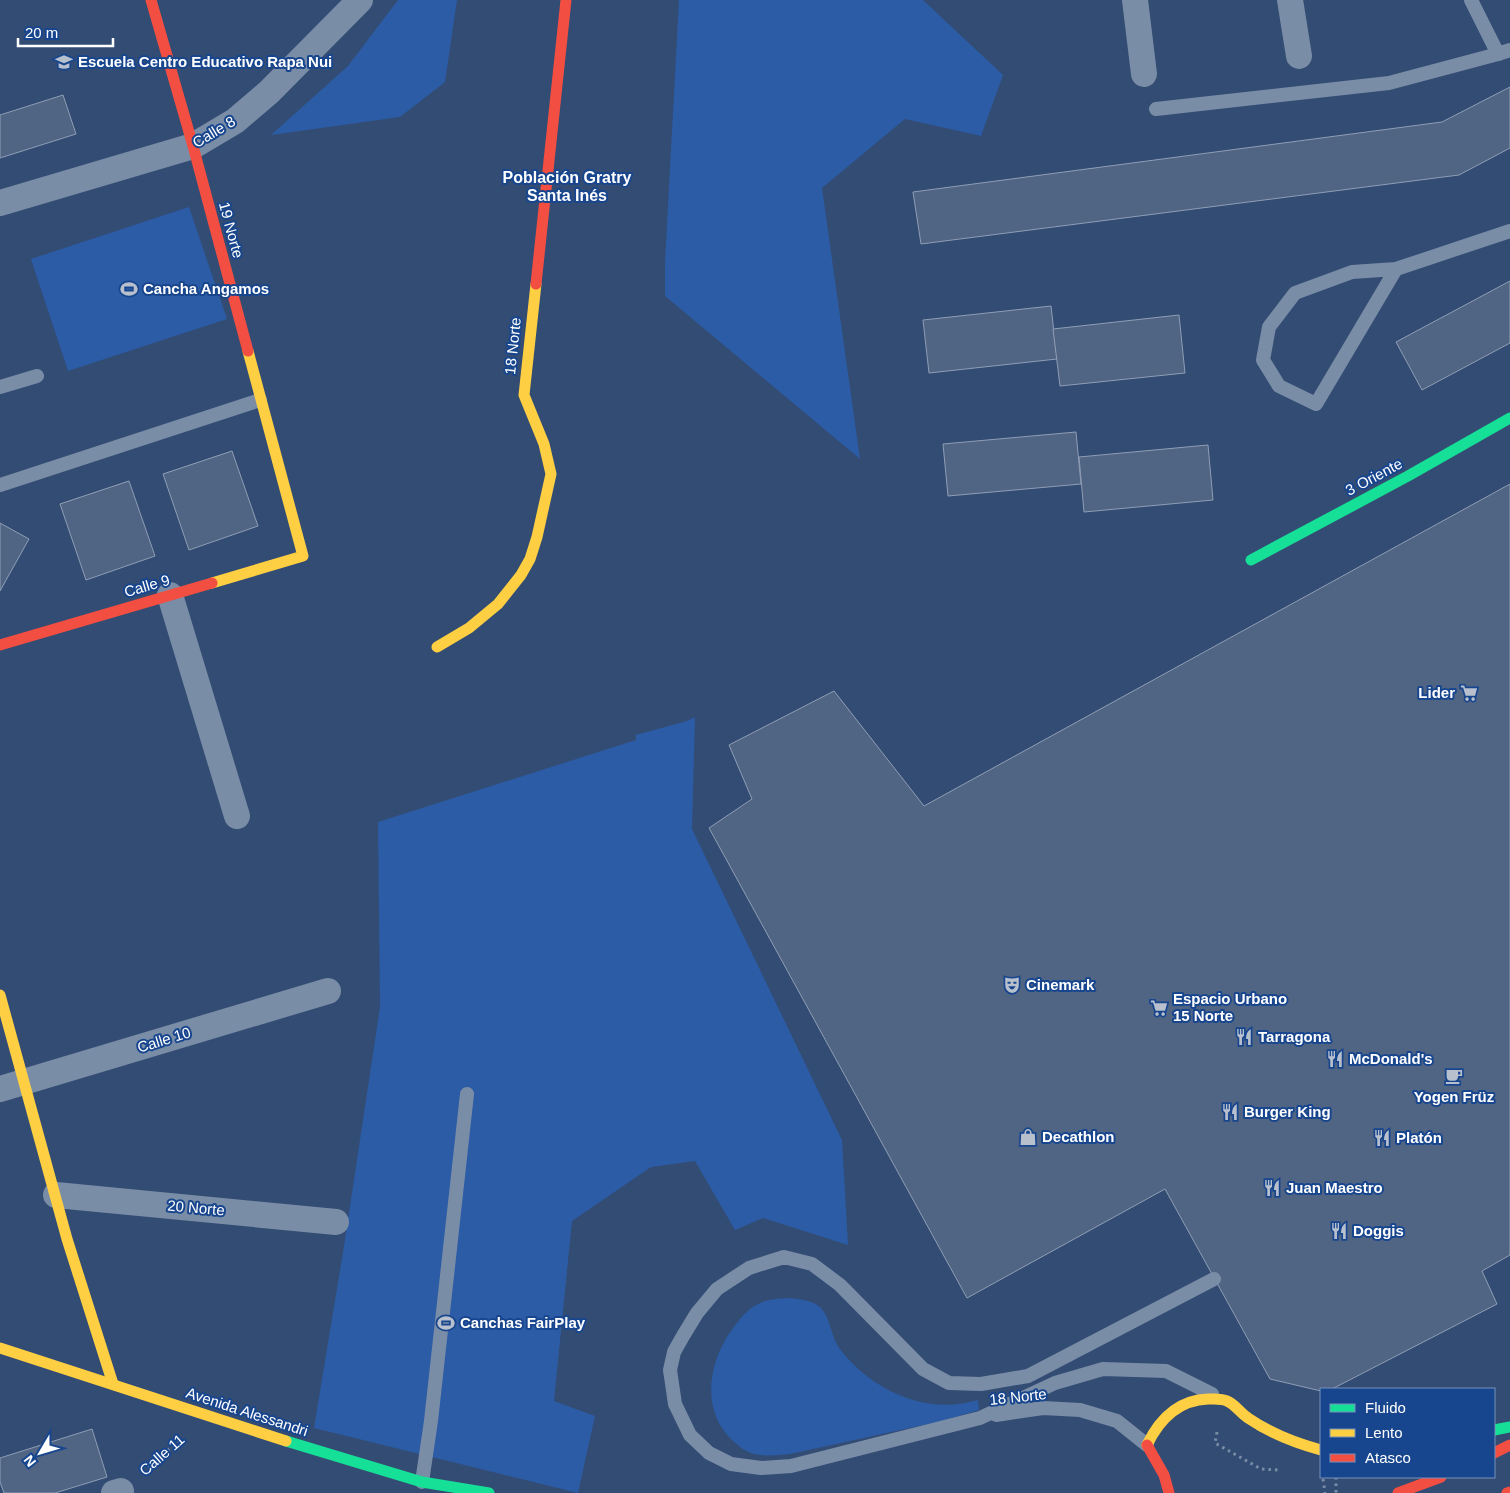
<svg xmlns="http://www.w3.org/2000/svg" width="1510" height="1493" font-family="Helvetica,sans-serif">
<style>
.green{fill:#2c5ca5}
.building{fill:#506484;stroke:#8f9eb5}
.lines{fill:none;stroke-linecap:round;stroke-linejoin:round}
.path{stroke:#7a8da7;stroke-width:3;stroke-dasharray:2.5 4;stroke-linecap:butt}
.lane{stroke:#7a8da7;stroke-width:14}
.street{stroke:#7a8da7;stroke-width:26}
.fast{stroke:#16e098;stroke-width:11}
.slow{stroke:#ffcf43;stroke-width:11}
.jam{stroke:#f24e42;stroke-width:11}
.labels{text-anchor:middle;stroke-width:4;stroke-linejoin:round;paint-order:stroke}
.poi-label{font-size:15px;font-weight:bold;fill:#fff;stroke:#18468e;text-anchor:start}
.street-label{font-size:15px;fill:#fff;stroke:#18468e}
.neighbourhood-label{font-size:16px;font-weight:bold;fill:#fff;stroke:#18468e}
</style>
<rect width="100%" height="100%" fill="#334c73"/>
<g class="green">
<polygon points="398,0 457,0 445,82 400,117 271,135 348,66"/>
<polygon points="679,0 923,0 1003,75 981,136 905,119 822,188 860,459 665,296 665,262"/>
<polygon points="189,207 227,319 68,371 31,259"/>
<polygon points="695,717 692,829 842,1140 848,1245 763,1218 735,1230 695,1161 651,1167 572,1221 554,1401 595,1416 578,1493 314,1428 344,1246 380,1007 378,822 636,740 636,735 687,721"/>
<path d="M788,1298c10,1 24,2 32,9 10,9 11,30 20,42 31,41 87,67 138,51l1,10 -37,11 -152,33c-12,1 -27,3 -39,-1 -7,-2 -13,-8 -19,-13 -31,-29 -24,-77 -1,-109 7,-10 15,-21 27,-27 9,-5 19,-5 30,-6z"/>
</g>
<g class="building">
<polygon points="1510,87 1510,148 1459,175 921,244 913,192 1442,122"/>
<polygon points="63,95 76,134 0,158 0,115"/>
<polygon points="1510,281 1510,343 1422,390 1396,342"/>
<polygon points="1051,306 1057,359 929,373 923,320"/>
<polygon points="1179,315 1185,373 1060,386 1053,329"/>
<polygon points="1076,432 1081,484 948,496 943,444"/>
<polygon points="1208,445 1213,500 1084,512 1079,457"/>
<polygon points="232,451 258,526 189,550 163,474"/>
<polygon points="129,481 155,556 86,580 60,504"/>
<polygon points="1510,484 1510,1255 1482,1271 1497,1304 1332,1389 1321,1389 1321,1391 1270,1379 1165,1189 967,1298 709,828 752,799 729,745 834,691 924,806"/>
<polygon points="0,523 29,539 0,591"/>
<polygon points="92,1429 107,1477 55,1493 4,1493 0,1482 0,1458"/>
</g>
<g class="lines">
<g class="path">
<polyline points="1217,1432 1215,1443 1261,1469 1278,1470"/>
<polyline points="143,1472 182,1438"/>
<polyline points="1336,1477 1336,1493"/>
<polyline points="1323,1479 1325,1493"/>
</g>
<g class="lane">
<polyline points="1471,0 1498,54 1510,50"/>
<polyline points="1156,109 1389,83 1498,54"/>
<polyline points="1396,269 1316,404 1279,386 1263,360 1269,327 1295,293 1352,272 1396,269 1510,231"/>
<polyline points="0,387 37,376"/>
<polyline points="0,485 260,400"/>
<polyline points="1212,1394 1166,1371 1103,1369 1055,1383 980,1418 791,1466 761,1468 731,1464 709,1453 690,1435 675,1404 670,1370 674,1352 683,1336 697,1313 717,1289 749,1268 784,1257 812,1264 840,1285 923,1369 949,1383 981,1384 1028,1376 1214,1279"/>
<polyline points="996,1415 1043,1408 1080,1410 1117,1421 1147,1445"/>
<polyline points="422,1482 431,1421 467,1094"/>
</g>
<g class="street">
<polyline points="1135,0 1144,74"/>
<polyline points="1290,0 1299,56"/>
<polyline points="0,203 193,146 235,121 269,92 360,0"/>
<polyline points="170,595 237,816"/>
<polyline points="0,1089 328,991"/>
<polyline points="56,1195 336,1222"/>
<polyline points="114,1493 121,1491"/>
</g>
<g class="fast">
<polyline points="1251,560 1408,476 1510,418"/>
<polyline points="1494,1430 1510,1427"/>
<polyline points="286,1441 422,1482 489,1493"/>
</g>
<g class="slow">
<polyline points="212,583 303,556 248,351"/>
<polyline points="437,647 469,628 498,604 521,575 530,559 537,537 551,474 544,444 524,395 536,284"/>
<polyline points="0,995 67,1239 113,1384"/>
<polyline points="0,1348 286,1441"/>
<path d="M1147,1445c12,-25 31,-45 61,-46 6,0 13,-1 19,2 8,3 13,12 21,17 22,15 47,25 73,32"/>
</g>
<g class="jam">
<polyline points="151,0 193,146 248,351"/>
<polyline points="536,284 566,0"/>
<polyline points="0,645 212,583"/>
<polyline points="1147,1445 1164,1475 1169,1493"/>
<polyline points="1494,1453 1510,1445"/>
<polyline points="1398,1493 1441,1477"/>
<polyline points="1507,1493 1510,1492"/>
</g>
</g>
<defs>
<g id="school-bare" transform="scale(1.35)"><path d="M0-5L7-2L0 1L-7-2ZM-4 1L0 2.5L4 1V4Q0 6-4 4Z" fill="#b8c0ce" stroke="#18468e" stroke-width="2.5" paint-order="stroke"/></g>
<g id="stadium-bare" transform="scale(1.35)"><path d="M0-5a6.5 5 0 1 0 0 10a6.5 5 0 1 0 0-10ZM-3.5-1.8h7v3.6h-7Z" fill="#b8c0ce" stroke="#18468e" stroke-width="2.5" paint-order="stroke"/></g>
<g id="supermarket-bare" transform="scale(1.35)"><path d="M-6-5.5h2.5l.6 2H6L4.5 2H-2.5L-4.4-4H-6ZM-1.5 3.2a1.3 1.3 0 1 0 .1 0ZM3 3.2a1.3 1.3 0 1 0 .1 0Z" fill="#b8c0ce" stroke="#18468e" stroke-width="2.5" paint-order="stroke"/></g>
<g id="theatre-bare" transform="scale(1.35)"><path d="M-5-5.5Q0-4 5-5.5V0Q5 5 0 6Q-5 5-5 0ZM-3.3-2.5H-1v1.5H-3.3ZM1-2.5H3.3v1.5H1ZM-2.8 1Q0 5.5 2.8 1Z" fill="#b8c0ce" stroke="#18468e" stroke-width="2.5" paint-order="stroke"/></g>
<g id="restaurant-bare" transform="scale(1.35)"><path d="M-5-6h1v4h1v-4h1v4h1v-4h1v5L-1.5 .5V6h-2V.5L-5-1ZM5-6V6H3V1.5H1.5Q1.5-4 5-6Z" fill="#b8c0ce" stroke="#18468e" stroke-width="2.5" paint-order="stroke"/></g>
<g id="cafe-bare" transform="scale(1.35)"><path d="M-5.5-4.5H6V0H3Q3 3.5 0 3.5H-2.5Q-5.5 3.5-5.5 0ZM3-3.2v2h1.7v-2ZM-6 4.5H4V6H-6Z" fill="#b8c0ce" stroke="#18468e" stroke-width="2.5" paint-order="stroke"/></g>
<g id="shop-bare" transform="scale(1.35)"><path d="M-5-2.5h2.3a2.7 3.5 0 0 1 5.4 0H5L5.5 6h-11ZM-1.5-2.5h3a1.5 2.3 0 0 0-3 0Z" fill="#b8c0ce" stroke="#18468e" stroke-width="2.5" paint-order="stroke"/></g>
</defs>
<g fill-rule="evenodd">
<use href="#school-bare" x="64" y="62"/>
<use href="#stadium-bare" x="129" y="289"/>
<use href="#supermarket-bare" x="1469" y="693"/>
<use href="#theatre-bare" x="1012" y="985"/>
<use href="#supermarket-bare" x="1159" y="1008"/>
<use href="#restaurant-bare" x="1244" y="1037"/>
<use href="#restaurant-bare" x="1335" y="1059"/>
<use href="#cafe-bare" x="1454" y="1076"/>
<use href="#restaurant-bare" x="1230" y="1112"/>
<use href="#shop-bare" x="1028" y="1137"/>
<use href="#restaurant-bare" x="1382" y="1138"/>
<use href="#restaurant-bare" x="1272" y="1188"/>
<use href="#restaurant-bare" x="1339" y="1231"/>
<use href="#stadium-bare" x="446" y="1323"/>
</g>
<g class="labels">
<g class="poi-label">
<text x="78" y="67">Escuela Centro Educativo Rapa Nui</text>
<text x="143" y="294">Cancha Angamos</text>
<text x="1455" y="698" text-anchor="end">Lider</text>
<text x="1026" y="990">Cinemark</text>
<text x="1173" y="1004">Espacio Urbano<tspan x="1173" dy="17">15 Norte</tspan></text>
<text x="1258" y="1042">Tarragona</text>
<text x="1349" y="1064">McDonald's</text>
<text x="1454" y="1102" text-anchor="middle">Yogen Früz</text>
<text x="1244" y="1117">Burger King</text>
<text x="1042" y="1142">Decathlon</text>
<text x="1396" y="1143">Platón</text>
<text x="1286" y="1193">Juan Maestro</text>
<text x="1353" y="1236">Doggis</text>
<text x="460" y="1328">Canchas FairPlay</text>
</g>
<g class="street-label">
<text transform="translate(214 132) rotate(-31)" y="5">Calle 8</text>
<text transform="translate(231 230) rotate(75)" y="5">19 Norte</text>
<text transform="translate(513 346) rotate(-84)" y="5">18 Norte</text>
<text transform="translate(1374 477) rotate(-28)" y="5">3 Oriente</text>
<text transform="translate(147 586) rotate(-16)" y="5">Calle 9</text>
<text transform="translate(164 1040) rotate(-17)" y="5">Calle 10</text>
<text transform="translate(196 1208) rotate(5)" y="5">20 Norte</text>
<text transform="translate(1018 1397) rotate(-6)" y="5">18 Norte</text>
<text transform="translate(247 1412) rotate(18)" y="5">Avenida Alessandri</text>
<text transform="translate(162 1455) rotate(-41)" y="5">Calle 11</text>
</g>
<g class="neighbourhood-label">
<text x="567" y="183">Población Gratry<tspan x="567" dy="18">Santa Inés</tspan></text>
</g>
</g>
<rect x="1320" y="1388" width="175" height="90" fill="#18468e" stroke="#7490bb"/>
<rect x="1330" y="1404" width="25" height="8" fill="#16e098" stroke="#7490bb"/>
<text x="1365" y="1413" font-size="15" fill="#ffffff">Fluido</text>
<rect x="1330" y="1429" width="25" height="8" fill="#ffcf43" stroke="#7490bb"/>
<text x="1365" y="1438" font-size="15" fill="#ffffff">Lento</text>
<rect x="1330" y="1454" width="25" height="8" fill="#f24e42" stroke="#7490bb"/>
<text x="1365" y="1463" font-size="15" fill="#ffffff">Atasco</text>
<g transform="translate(40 1453) rotate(232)" stroke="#18468e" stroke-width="4" paint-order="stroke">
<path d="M0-4L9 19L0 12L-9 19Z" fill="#ffffff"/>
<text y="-8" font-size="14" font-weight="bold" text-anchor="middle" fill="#ffffff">N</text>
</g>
<path d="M18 38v8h95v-8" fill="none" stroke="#ffffff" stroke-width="2.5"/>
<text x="25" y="38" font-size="15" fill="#ffffff" stroke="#18468e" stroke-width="4" paint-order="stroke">20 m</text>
</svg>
